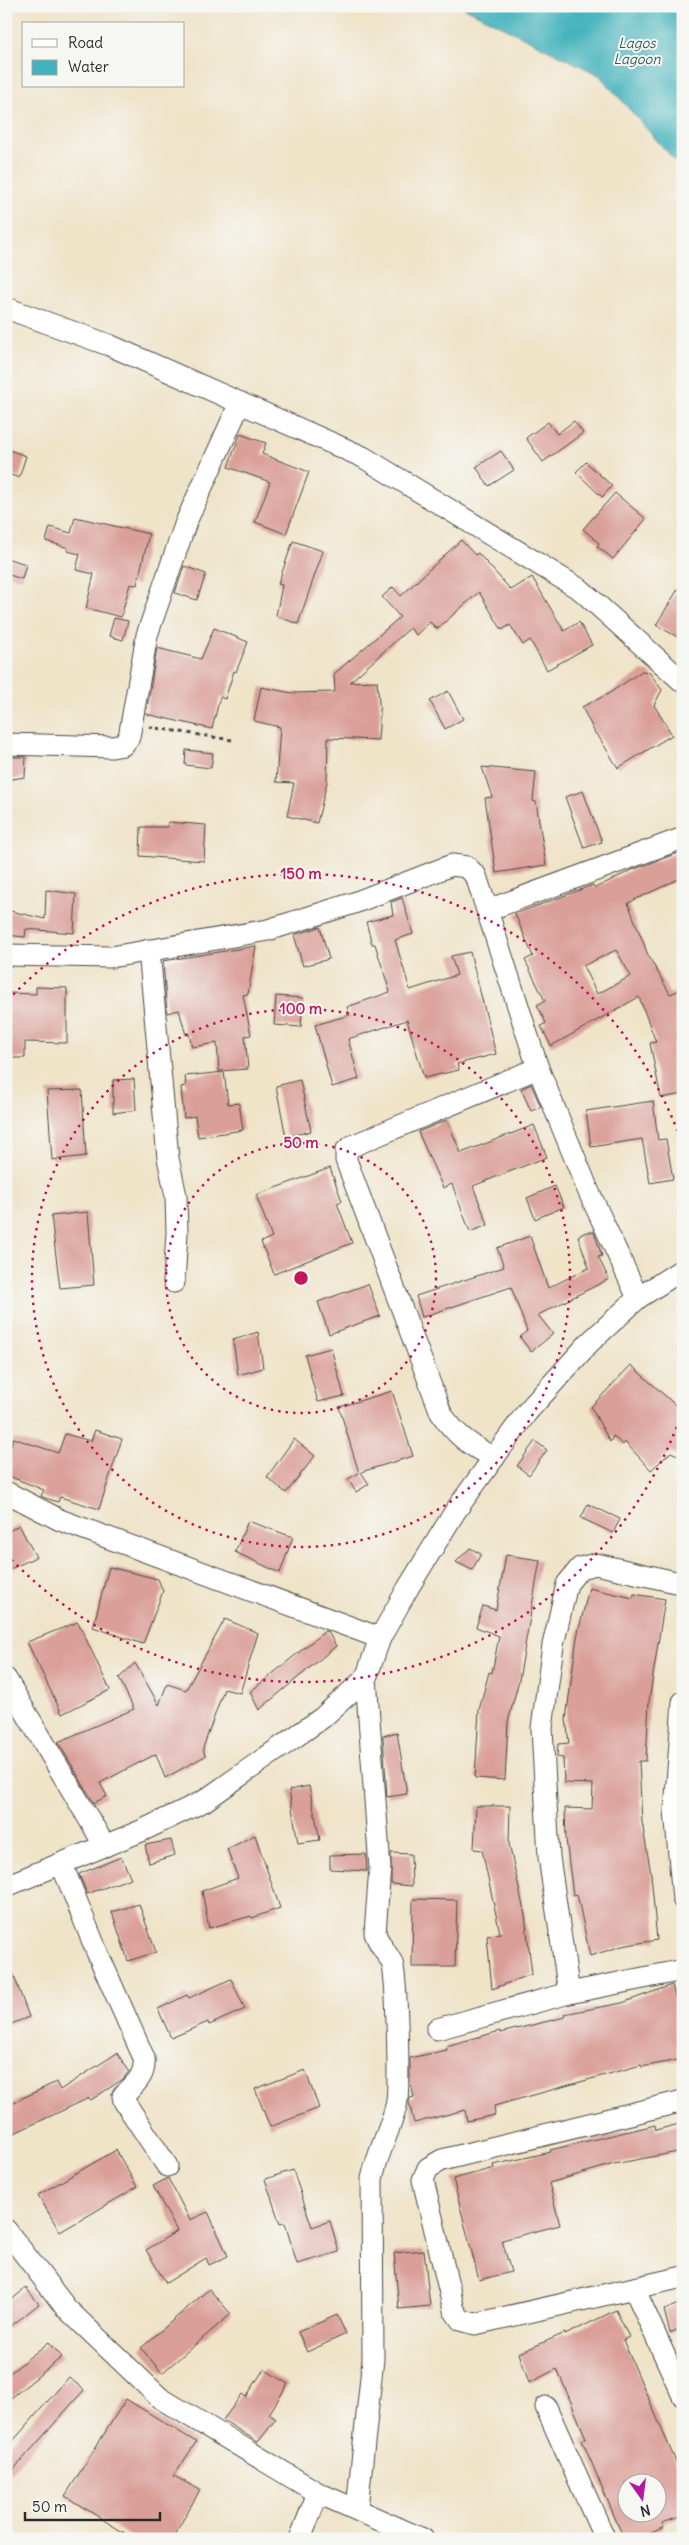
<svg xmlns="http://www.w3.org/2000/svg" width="689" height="2545" font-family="Delius,sans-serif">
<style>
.water{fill:#43b2bc;stroke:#376e74}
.building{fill:#da9f98;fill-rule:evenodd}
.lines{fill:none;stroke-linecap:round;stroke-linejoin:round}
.minor-casing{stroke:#484743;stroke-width:23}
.path{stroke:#484743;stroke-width:3;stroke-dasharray:4 4;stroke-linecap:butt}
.minor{stroke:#fff;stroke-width:21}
.ring{fill:none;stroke:#c2185b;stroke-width:2.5;stroke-dasharray:2.5 5}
.labels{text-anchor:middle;stroke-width:4;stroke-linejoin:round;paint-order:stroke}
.water-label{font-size:14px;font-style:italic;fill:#335a5e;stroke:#f6f6f2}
.centre{fill:#c2185b;stroke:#f6f6f2;stroke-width:2.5}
.ring-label{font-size:15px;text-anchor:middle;font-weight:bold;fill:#c2185b;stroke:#f6f6f2;stroke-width:4;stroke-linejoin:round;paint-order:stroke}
</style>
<rect width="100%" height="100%" fill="#f6f6f2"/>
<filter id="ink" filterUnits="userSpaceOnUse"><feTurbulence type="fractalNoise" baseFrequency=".02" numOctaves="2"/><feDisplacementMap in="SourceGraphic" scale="10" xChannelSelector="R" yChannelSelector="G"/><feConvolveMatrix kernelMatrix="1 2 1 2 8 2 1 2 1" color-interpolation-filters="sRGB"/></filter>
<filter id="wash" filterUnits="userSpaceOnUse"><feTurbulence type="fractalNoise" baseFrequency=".0096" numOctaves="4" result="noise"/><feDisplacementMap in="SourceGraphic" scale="20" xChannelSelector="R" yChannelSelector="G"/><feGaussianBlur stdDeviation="1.12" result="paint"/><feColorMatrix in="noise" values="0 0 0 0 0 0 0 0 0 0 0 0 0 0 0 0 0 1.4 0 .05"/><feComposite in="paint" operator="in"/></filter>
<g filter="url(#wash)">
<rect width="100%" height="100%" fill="#efe3c8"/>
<polygon class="water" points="461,6 683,6 683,170 599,75"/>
<g id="blocks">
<g class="building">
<polygon points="574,421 583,433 543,462 526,438 548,422 557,434"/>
<polygon points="240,434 266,443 262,454 309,472 286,534 255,522 270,482 228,467"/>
<polygon points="6,449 26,456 19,478 6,473"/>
<polygon points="501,451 514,470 489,486 476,467"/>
<polygon points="586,462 612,486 602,497 576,472"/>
<polygon points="615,493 646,519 613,559 597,546 599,543 583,529"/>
<polygon points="75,517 149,534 137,585 130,584 121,617 86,608 94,574 76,570 80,554 67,551 68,548 46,541 50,527 71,533"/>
<polygon points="461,540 475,555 478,553 511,590 532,577 564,631 579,622 592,645 547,670 530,640 523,645 510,625 502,630 479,592 437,629 430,622 416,635 410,628 350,682 377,681 380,713 378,740 328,738 327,782 317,823 287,816 294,783 276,782 280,727 254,721 261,687 292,693 335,692 334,674 400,617 382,597 393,587 401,596"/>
<polygon points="293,541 323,551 298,624 276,616 282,585 278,584"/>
<polygon points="6,558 26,564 22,579 6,574"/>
<polygon points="184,566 206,574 197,600 175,593"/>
<polygon points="683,581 683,640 656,625"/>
<polygon points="114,618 128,621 123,640 109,636"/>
<polygon points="214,628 248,642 236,672 234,671 225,699 220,697 212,729 146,714 157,648 201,659"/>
<polygon points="642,671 649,672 662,690 654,705 672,735 618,768 597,734 596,735 582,707 608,694"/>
<polygon points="448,691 463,719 445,729 430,701"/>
<polygon points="186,750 213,753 211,768 185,765"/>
<polygon points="6,757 26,757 25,777 6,780"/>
<polygon points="482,767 536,772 533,801 536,802 546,865 496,873 485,798 492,797"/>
<polygon points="583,791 602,842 584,848 565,797"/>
<polygon points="168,822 206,825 204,861 140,856 141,827 168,827"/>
<path d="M683,851v26l-55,26 20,52 22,39 13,-5v43l-6,2 6,26v34l-22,4 -11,-55 6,-1 -17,-45 -88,49 -10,-20 5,-3 -9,-18 8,-4 -20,-41 8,-4 -18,-42 78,-29 2,3 37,-18zM616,950l15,26 -34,18 -14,-28z"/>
<polygon points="46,890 76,894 74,933 26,929 25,937 6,935 6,910 45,919"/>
<polygon points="402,898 413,934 395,940 410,990 457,975 451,956 470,952 496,1054 457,1064 459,1070 424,1078 407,1020 348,1039 359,1079 332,1087 315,1025 350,1015 347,1007 390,992 375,944 372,944 366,922 393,915 391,902"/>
<polygon points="320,927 329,959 303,966 294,935"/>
<polygon points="256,946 248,994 243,995 251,1035 245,1036 248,1069 219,1071 217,1043 192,1047 189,1034 186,1035 179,1010 167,1013 163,961"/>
<polygon points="36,987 67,988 67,1043 25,1042 25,1058 6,1058 6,993 36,994"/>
<polygon points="276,996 303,998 301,1027 274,1025"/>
<polygon points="224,1072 228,1104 239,1103 243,1130 198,1137 195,1116 184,1118 181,1087 186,1086 185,1076"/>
<polygon points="134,1079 136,1110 113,1113 113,1080"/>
<polygon points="300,1080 311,1131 286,1137 276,1086"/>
<polygon points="531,1084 541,1107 531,1111 521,1089"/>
<polygon points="82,1090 86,1156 52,1160 47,1091"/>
<polygon points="653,1101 658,1140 666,1139 673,1179 650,1183 642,1139 591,1147 586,1111"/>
<polygon points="447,1120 461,1153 534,1125 547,1157 473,1186 488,1225 470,1232 452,1184 443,1188 418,1132"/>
<polygon points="330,1168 342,1201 337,1203 352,1243 274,1274 261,1242 272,1237 256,1195"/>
<polygon points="555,1186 564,1207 535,1219 527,1198"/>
<polygon points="88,1212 94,1285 60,1288 51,1216"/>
<polygon points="586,1232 594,1232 602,1256 598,1257 609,1279 538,1315 553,1334 531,1352 520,1337 527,1331 511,1287 422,1317 416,1296 504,1267 497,1248 530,1236 548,1288 589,1268 578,1236"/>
<polygon points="368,1284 380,1316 329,1334 318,1302"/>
<polygon points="258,1332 263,1368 238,1375 233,1340"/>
<polygon points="331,1348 344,1396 318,1402 305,1355"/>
<polygon points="631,1365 683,1412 683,1458 671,1452 651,1470 625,1442 623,1445 613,1436 610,1442 591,1407"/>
<polygon points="392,1391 413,1456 361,1472 369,1484 356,1492 348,1479 359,1473 339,1407"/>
<polygon points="95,1430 122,1439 99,1509 60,1497 58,1502 45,1498 41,1496 44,1490 6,1475 6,1461 13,1438 58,1453 65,1434 91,1441"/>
<polygon points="294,1439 315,1456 286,1493 267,1477"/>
<polygon points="535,1441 547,1450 529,1475 517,1466"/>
<polygon points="588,1504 620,1519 613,1533 581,1518"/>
<polygon points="248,1521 293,1537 280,1573 235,1552"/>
<polygon points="19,1525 36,1557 6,1571 6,1533"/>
<polygon points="470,1548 481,1554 472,1570 456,1562"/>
<polygon points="506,1555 540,1560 519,1680 508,1722 505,1780 475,1778 479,1710 489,1672 492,1673 499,1636 476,1627 483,1606 496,1610"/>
<polygon points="109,1567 158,1579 163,1591 143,1644 93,1627"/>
<polygon points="589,1588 633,1598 634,1594 665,1599 649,1701 646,1761 639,1761 642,1822 651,1874 657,1940 622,1946 590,1956 577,1894 573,1895 566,1839 565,1808 592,1809 593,1784 564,1783 563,1758 557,1757 558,1744 569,1743 566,1719 577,1637"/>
<polygon points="225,1619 258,1633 240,1693 224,1689 203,1748 205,1756 165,1778 156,1754 100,1783 107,1796 94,1803 58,1742 134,1709 119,1678 135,1663 159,1705 167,1684 186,1690"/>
<polygon points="78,1622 110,1690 62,1714 27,1642"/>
<polygon points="325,1631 328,1632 336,1646 259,1710 250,1692"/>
<polygon points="397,1732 407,1794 387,1797 383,1736"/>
<polygon points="309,1786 320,1840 298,1843 289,1790"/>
<polygon points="476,1806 510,1806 509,1844 525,1915 532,1974 492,1989 487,1936 500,1933 482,1850 474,1849"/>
<polygon points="255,1835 280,1908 252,1918 251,1916 209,1928 202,1891 238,1878 227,1849"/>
<polygon points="171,1840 175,1855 149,1863 145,1845"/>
<polygon points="391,1853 411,1854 412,1886 391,1884"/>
<polygon points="366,1854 367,1871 330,1869 330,1855"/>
<polygon points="121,1857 131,1878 87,1894 79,1874"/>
<polygon points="413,1899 457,1900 455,1967 412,1967"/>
<polygon points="139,1904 156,1952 128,1961 112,1912"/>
<polygon points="6,1959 8,1959 29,2017 6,2026"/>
<polygon points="231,1979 245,2009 209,2025 208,2022 171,2038 158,2009 187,1995 189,1998"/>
<polygon points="672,1985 683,2023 683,2059 642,2067 641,2065 494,2106 495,2115 467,2121 465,2110 414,2123 409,2102 410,2098 414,2097 410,2081 410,2058 447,2050 446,2046 500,2031 500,2033 565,2017 564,2014 622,2003"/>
<polygon points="117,2053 129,2071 123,2079 91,2100 89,2098 6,2137 6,2106 56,2082 60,2090"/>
<polygon points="305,2070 319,2108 270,2127 255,2089"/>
<polygon points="683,2123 683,2151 614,2164 549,2183 560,2225 502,2240 511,2272 479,2280 453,2179 494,2168 493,2165 551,2152 550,2150 655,2125 656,2130"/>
<polygon points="116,2150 137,2187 60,2232 38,2195"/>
<polygon points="293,2170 312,2227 330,2221 339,2252 297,2264 285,2223 280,2224 265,2179"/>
<polygon points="168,2178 190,2220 208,2212 228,2256 209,2265 206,2258 166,2283 146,2250 177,2231 153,2186"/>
<polygon points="424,2250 430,2306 399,2309 394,2253"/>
<polygon points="26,2288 39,2304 6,2330 6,2304"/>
<polygon points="209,2289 231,2314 162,2373 141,2348"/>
<polygon points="683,2302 683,2327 670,2333 664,2310"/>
<path d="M616,2310l13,27 -6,3 60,138v38l-21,7 2,4 -25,12h-15l-42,-99 4,-2 -29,-69 -28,14 -10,-30 46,-20v2zM626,2482h30v30h-30z"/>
<polygon points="337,2315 346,2334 307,2352 298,2332"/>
<polygon points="49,2342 62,2357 6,2402 6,2376"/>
<polygon points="264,2369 288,2384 269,2414 276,2419 258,2442 223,2420 242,2394 246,2397"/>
<polygon points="69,2377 84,2390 6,2478 6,2449"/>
<polygon points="126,2399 196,2442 174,2476 200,2490 172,2539 134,2539 65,2496"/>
</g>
</g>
</g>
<g filter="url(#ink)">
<use href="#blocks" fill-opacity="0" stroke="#484743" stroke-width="1"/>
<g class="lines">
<g class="minor-casing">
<g id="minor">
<polyline points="6,308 109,345 363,457 581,590 683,682"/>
<polyline points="6,744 112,747 123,745 129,737 147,635 186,522 240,403"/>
<polyline points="488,910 683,838"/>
<polyline points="149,950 168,1158 176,1196 177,1233 174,1282"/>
<polyline points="6,955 111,957 268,930 354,903 452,865 467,867 476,876 538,1068 588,1190 638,1298"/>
<path d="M494,1458c-24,-13 -38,-22 -53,-45l-95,-253v-9l6,-5 186,-78"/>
<polyline points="6,1492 60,1520 380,1638"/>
<polyline points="6,1679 105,1846"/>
<polyline points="683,1702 675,1810 683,1899"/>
<path d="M62,1865l35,87 47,106c2,18 -9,26 -21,38l1,5 43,65"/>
<polyline points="6,1886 141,1831 204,1801 322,1718 366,1678"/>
<polyline points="569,1993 549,1857 542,1728 553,1645 567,1584 580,1568 596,1564 680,1583 683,1586"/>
<polyline points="437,2029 569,1993 683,1970"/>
<polyline points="683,2101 442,2160 428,2168 423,2180 454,2310 461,2320 475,2324 683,2277"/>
<polyline points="6,2230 66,2308 160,2398 318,2493 423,2539"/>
<polyline points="634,2288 683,2396"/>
<polyline points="546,2407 605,2539"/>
<path d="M357,2508l16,-149 -1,-180c5,-26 18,-48 24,-73 4,-15 1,-130 -4,-143 -5,-11 -13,-18 -17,-30l5,-65 -14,-190 14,-40 28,-50 48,-78 71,-98 62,-69 49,-45 45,-29"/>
<polyline points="300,2539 318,2493"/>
</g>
</g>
<polyline class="path" points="149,727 232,740"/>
<use href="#minor" class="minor"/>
</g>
</g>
<g class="ring">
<circle cx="301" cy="1278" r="135"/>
<circle cx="301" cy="1278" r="269"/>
<path d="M682 1413A404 404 0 0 1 8 1556M8 1000A404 404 0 0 1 682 1143"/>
</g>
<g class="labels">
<g class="water-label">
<text x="637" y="48">Lagos<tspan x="637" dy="16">Lagoon</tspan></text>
</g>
</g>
<circle cx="301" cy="1278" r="8" class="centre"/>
<g class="ring-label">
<text x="301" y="879">150 m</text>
<text x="301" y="1014">100 m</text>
<text x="301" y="1148">50 m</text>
</g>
<rect width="689" height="2545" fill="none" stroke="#f6f6f2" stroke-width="25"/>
<rect x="22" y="22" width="162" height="65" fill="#f6f6f2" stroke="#a5a5a2"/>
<rect x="32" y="39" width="25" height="8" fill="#ffffff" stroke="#a5a5a2"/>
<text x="68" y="48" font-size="15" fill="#2b2b2b">Road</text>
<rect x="32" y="60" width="25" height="15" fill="#43b2bc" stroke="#a5a5a2"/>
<text x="68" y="72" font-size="15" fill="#2b2b2b">Water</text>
<g transform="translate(642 2498) rotate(166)"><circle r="24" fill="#f6f6f2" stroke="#a5a5a2"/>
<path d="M0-4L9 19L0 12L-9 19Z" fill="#b5179e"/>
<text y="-8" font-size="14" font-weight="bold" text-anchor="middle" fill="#2b2b2b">N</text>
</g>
<path d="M25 2512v8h135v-8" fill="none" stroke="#2b2b2b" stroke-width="2.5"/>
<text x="32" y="2512" font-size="15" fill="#2b2b2b" stroke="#f6f6f2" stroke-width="4" paint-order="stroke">50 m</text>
</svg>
